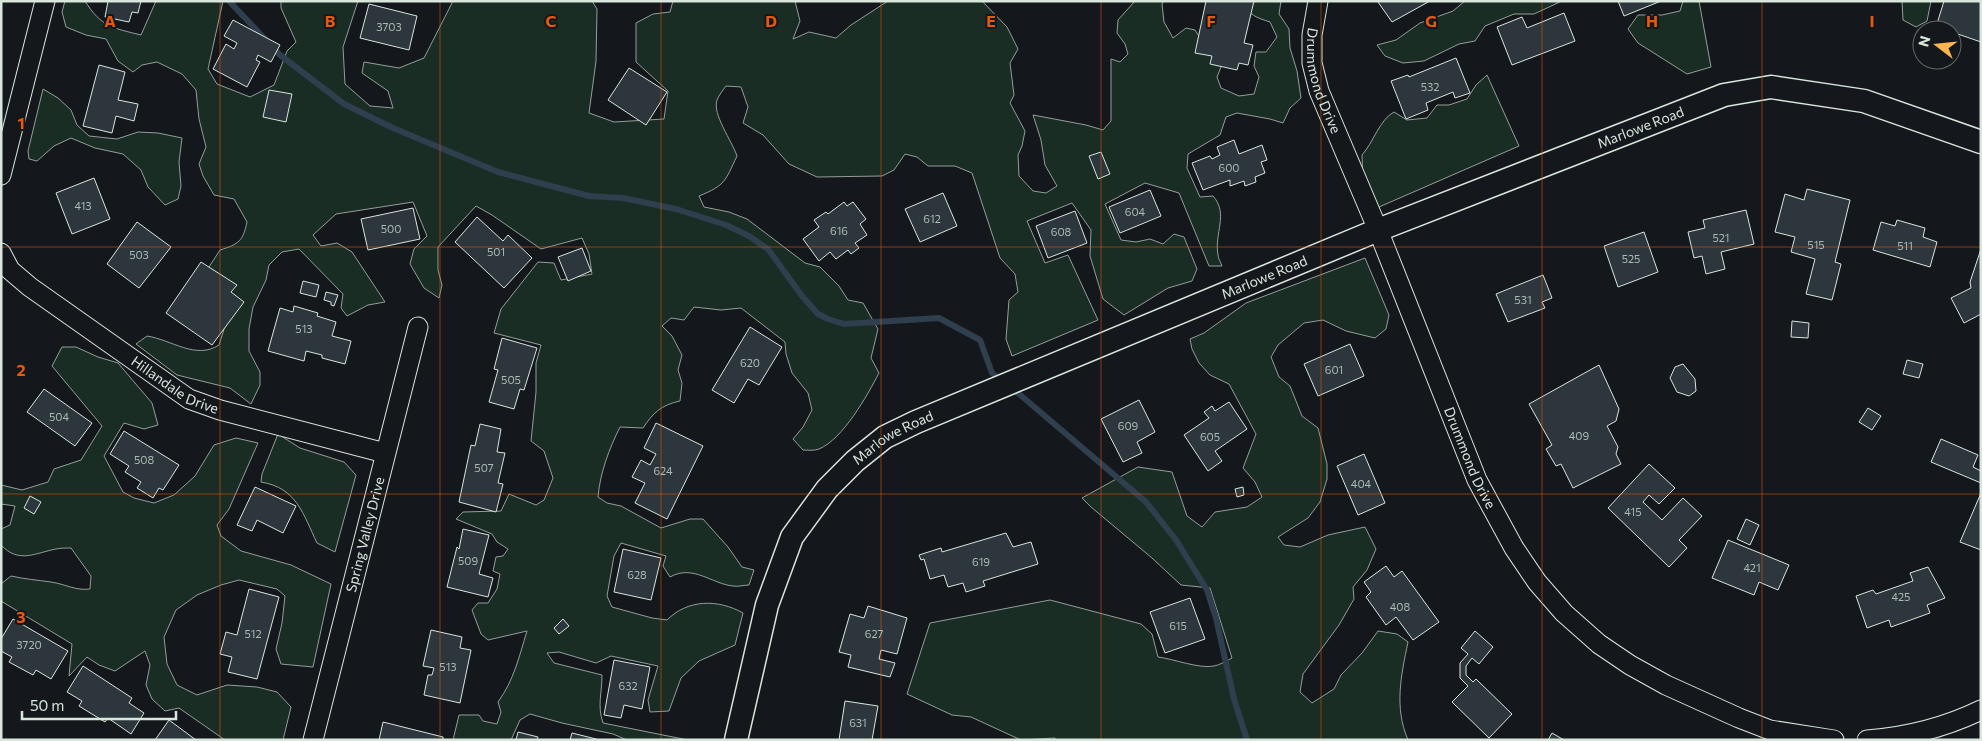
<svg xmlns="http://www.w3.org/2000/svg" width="1982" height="741" font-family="Commissioner,sans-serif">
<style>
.green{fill:#1a2d24;stroke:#939e99}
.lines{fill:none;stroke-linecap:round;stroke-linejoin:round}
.stream{stroke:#2f3f4d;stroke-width:6}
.building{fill:#2c363c;stroke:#d8e6dc}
.minor-casing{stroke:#d8e6dc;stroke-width:21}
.tertiary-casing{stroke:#d8e6dc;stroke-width:25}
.minor{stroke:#14181c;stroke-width:19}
.tertiary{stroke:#14181c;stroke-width:22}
.grid{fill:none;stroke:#e8590c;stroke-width:1;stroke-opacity:0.55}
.labels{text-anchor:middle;stroke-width:4;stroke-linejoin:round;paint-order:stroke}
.number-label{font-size:11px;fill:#adbab4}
.street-label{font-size:14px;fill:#d8e6dc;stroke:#14181c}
.grid-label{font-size:16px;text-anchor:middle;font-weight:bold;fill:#e8590c;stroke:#14181c;stroke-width:4;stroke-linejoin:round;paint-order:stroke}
</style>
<rect width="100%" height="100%" fill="#14181c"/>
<g class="green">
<path d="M65,1h20c16,26 28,27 56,34l15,-34h67l-15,68 9,15 33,13 24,-12 13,-34 9,-9 -15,-34v-7h77l-15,46 2,37 25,22 23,2 -5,-17 -26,-18 2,-11 35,6 25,-10 29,-57h139l5,8 -1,52 -7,52 25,9 50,-3 4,-28 -32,-29v-39l17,-9 17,-2 3,-11h122l5,20 -7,18 16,-7 27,6 15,-13 37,-24h94l25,26 11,22 -8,14 4,32 -4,8 15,28 -3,15 -4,9 1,21 14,15 13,2 11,-7 -12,-21 -4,-25 -8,-25 53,10 17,5 8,-9v-62l9,3 8,-8 -3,-10 -8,-11 1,-13 17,-19h29l-2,3 2,18 9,16 13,-10 9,2 9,14 19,18 -6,15 4,11 18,8 15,-2 5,-17 -5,-11 2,-14h10l11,-15 -7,-15c-12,-4 -24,-7 -25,-21h36l-2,13 10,15 1,19 7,23 4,27 -11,10 -7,15 -13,-4 -33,-6 -11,4 -6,18 -32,19 -1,14 13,29 13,-1c16,18 1,37 5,59 0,3 3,8 4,11h-13l-30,-73 -34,-10 -40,21 16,36 15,2 14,-3 13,5 11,-10 10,3 13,32 -5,12 -24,7 -44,27 -21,-16 -13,-43 1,-26 -19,-27 -45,18 18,42 23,-8 30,65 -86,36 -6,-17 3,-39 9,-8 -3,-18 -15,-16 -28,-85 -17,-7h-27l-11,-9 -12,-3 -11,16 -12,6 -65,1 -28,-13 -26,-29 -20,-12 5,-16 -7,-20 -15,-1c-3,4 -7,9 -9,14 -5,14 15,41 20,56 -12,25 -11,29 -38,40l5,11 25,5 18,7 58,44 15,4 19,19 9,14 15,3 15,26 -7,29 8,15c-12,23 -36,66 -60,76 -5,2 -11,1 -16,1l-10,-11 10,-12 9,-17 -4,-17 -16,-20 -6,-19 -1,-12 -44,-34 -20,2 -27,-3 -10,13 -13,-2 -9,8 10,10 10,19 -4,15 4,13 -2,18c-19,4 -27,12 -37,27l-23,-1c-11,22 -20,46 -22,70l9,6 14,3 40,22 29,-9h13l25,28 14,20 12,3 -5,15c-5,0 -11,2 -16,1 -21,-2 -40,-22 -63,-9l-7,-11 3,-10 -45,-13 -7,13 -7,40 5,11 40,11 15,2c21,-21 51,-21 76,-7l-8,32 -36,16 -18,17 -12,33 -19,1 -2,-12 10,-34 -47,-10 -15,7 -37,-11 -12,1 7,10 48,12c0,19 -5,30 1,48l85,17h-61l-14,-6 -51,-11 -32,-9 -10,6 -9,20h-58l6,-25h20l4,6 14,3 4,-12 -3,-10c16,-22 21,-45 29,-71l-39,9 -7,-6 -9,-24 6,-7h10l9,-14 3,-15 -7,-3 3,-14 7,-1 5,-7 -11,-7 -5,-8 -36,-15 7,-7 38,-1 8,-17 27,11 8,-5 9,-22 -9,-27 -13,-10 5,-49v-29l5,-18 -47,-12 7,-24 37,-47 16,1 7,17 31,-6 -3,-20 -7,-16 -41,11 -49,-34 -16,-9 -38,41v23l4,15 -3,13 -15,-10 -14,-24 4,-15 13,-13 -14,-34 -77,12 -23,21 8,11 16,-3 15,9 33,50 -17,3 -21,11 -6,-8 2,-14 -44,-45 -17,3 -13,13 -3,15 -13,27 -4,22v22l11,21v13l-9,19 -21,-16 -53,-13 -41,-31 11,-8c25,4 49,24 72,9l7,-22 -19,-53 13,-20c19,-6 23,-9 27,-28l-13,-23 -20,-4 -11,-19 -4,-12 7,-17 -7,-28 -3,-29 -14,-16 -25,-12 -15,3 -9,7 -15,-11 -12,-22 -20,-4 -20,-8 -4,-15z"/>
<polygon points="1465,1 1562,1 1534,14 1514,14 1485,26 1475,41 1459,44 1424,61 1403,63 1385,56 1377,45 1396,40 1420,23 1453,11"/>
<polygon points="1683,1 1699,1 1711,67 1687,74 1638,43 1628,29 1638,15 1662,15 1680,11"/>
<polygon points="1902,1 1931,1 1927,21 1916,27 1903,20"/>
<path d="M1487,75l32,71 -140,61c-18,-19 -16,-26 -17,-52 11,-12 18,-36 32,-43l13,8 20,-2 10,-13h12l18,-6 9,-14z"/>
<polygon points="43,89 58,98 71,110 77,125 89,136 117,139 138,132 158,133 182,138 179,162 181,186 178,199 165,205 148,187 141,170 123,154 95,148 71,138 54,146 37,161 29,159 28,151"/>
<path d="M1365,258l24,57 -3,14 -11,9 -29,-7 -23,-11 -19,3 -26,22 -7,12 8,20 11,9 12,30 16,12 9,36v15l-7,23 -12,16 -30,19 6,8 16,2 28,-12 37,-8 11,22 -9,21 -14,17 1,12 -15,26 -36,49 -3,18 12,11 22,-14 7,-14 21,-22 16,-22 19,3 11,8c-7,34 -14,65 0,98h-352l-1,-2 -34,2 -50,-23 -19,-2 -45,-21 23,-71 120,-23 91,24 11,10 6,23c16,2 41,12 56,9 6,-1 12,-5 18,-8l-22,-70 -29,-3 -29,-27 -61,-51 -9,-9 56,-31 34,5 15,44 15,11 13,-15 32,-5 15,-10 -7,-15 -12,-14 13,-34 -27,-50 -19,-9 -11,-12 -7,-14 -2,-10 14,-6 42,-30z"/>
<path d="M62,347h14l22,10 20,6 34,40 6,22 -14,4 -20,-6 -20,33 19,36 11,6 20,5 20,-8 21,-19 19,-31 22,-7 22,5 -29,66 -12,16 4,11 20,15 50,14 40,19 -18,83 -32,-3 -5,-15 6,-26 3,-27 -8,-7 -38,-9 -18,5 -24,10 -21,15 -12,27 3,27 10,21 20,10 30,-10 30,2 20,5 14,15 -8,33h-58l-46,-32 -14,3 -13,-12 -6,-14 4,-20 -5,-14 -30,20 -16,-6 -12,-8 -18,19 3,-32 -71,-43v-17l10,-8c13,3 26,4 40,6 14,2 25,9 39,7l1,-13 -20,-28c-5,0 -10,0 -15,1 -21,4 -37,15 -55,-4v-16l9,-4 5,-19 -14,-2v-19l21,5 26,-8 6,-13 27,-9 21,-34 -50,-60z"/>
<path d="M278,434l22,14 44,14 12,13 -21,77 -18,-9c-14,-29 -20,-55 -56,-61l1,-8z"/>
</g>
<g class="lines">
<g class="stream">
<polyline points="229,1 280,55 344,104 393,128 498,172 589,196 623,198 676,209 726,225 749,236 768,249 802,296 818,314 828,319 844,324 939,318 980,340 992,373 1002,381"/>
<polyline points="1012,388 1146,502 1176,540 1207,590 1216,618 1234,699 1247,740"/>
</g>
</g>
<g class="building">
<polygon points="108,1 141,1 138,13 132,12 129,22 105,17"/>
<polygon points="1206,1 1254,1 1244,43 1253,45 1248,65 1239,63 1237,70 1210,64 1212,56 1195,53"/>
<polygon points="1380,1 1430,1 1392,22 1378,2"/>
<polygon points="1618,1 1661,1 1624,16"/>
<polygon points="1944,1 1981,1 1981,42 1952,32 1952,30 1936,27"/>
<polygon points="369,4 417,16 409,50 360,38"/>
<polygon points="1564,13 1575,41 1512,65 1497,27 1522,17 1527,28"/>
<polygon points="233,20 280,45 271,62 258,55 256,60 260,62 247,87 213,69 226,44 234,49 237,43 224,36"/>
<polygon points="1456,58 1470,93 1455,98 1453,92 1426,103 1428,110 1406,119 1391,81 1408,75 1409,77"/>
<polygon points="99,65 125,72 118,100 138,104 134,121 116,116 112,133 83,126"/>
<polygon points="629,68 667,92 646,125 608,100"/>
<polygon points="269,90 292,94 286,122 263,117"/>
<polygon points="1234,140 1239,154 1262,145 1267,160 1261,162 1265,173 1255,177 1256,182 1245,186 1244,181 1230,186 1230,180 1203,190 1192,163 1210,156 1212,159 1220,155 1217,147"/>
<polygon points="1101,152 1110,174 1098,179 1089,156"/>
<polygon points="94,178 110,219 72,234 56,193"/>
<polygon points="1807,189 1850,200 1835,262 1841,264 1832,300 1806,294 1815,259 1791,252 1795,237 1775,232 1785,194 1804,200"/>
<polygon points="1150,190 1161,216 1120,233 1109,207"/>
<polygon points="943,193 957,226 920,242 905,209"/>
<polygon points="844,202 847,206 853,202 866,219 860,224 867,235 855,243 859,248 851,254 848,250 836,259 830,252 819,261 803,239 819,227 814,220 826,212 828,214"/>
<polygon points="413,208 420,239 368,250 361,219"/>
<polygon points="1746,210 1754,244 1721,252 1725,269 1706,274 1702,256 1694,258 1688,232 1705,228 1703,220"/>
<polygon points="1075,211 1087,243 1048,258 1036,226"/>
<polygon points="477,217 503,241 508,235 532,258 504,288 455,242"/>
<polygon points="1897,220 1925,228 1923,237 1937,242 1930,267 1873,250 1881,222 1895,226"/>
<polygon points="137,222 171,247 139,288 107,264"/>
<polygon points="1644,232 1658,272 1618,287 1604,246"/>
<polygon points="582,248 591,271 568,281 558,257"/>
<polygon points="1981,249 1981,314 1964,323 1951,298 1971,288 1970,282"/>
<polygon points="201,262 237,285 231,292 244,302 212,345 166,313"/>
<polygon points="1543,275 1552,298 1542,302 1545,308 1508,322 1496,294"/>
<polygon points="303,281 319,285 316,297 300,293"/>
<polygon points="326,292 338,295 334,306 331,305 331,302 324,300"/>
<polygon points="294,306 318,313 317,316 336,322 332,336 351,341 345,364 322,358 322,355 306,351 304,361 268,351 280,308 293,312"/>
<polygon points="1792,321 1809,323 1808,338 1791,337"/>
<polygon points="750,327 782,347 759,385 748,379 734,403 712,390"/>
<polygon points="502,338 537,348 524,390 520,389 514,409 489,402 498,370 494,369"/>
<polygon points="1350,344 1364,376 1318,396 1304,364"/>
<polygon points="1907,360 1923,364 1919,378 1903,374"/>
<polygon points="1683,364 1695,379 1696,391 1689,396 1677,392 1670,378 1675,367"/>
<polygon points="1599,365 1619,409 1616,421 1607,426 1618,447 1616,454 1621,464 1573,488 1561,464 1556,466 1546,449 1552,445 1529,404"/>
<polygon points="44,389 92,423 75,446 27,412"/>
<polygon points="1139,400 1155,432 1137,442 1142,453 1123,462 1101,419"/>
<polygon points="1229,402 1247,429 1215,451 1222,461 1208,471 1184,435 1209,418 1204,412 1212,406 1215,411"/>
<polygon points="1868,408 1881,416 1872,430 1859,422"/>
<polygon points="656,423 703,446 667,519 635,503 645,483 632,477 641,460 650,465 656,454 644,448"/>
<polygon points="480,424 501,429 497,452 505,453 498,483 503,484 496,512 459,502 471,445 475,446"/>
<polygon points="124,431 179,465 163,490 159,488 153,498 137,488 141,482 125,472 129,466 110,454"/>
<polygon points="1941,439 1978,455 1973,467 1981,471 1981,483 1931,462"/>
<polygon points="1364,454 1385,503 1358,515 1337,466"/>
<polygon points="1649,464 1675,488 1659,504 1649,495 1643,502 1662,520 1683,498 1702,516 1679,540 1687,548 1669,567 1608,508"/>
<polygon points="255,487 296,506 283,533 257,520 252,531 237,525"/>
<polygon points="1243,487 1244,495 1237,497 1235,489"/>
<polygon points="1981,493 1981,550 1960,542"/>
<polygon points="30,496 41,502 34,514 24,508"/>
<polygon points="1746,519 1759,525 1750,545 1737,539"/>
<polygon points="463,529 489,535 479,574 493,578 488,597 447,587 457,547 459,549"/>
<polygon points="1006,533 1013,547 1031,542 1038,564 983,581 985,586 966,592 963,583 948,587 944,575 930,579 924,559 921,560 919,555 941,548 942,552"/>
<polygon points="1728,540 1789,565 1778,590 1759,582 1754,595 1712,578"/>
<polygon points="623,549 661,558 651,600 614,592"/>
<polygon points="1386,566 1394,577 1402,571 1439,622 1413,640 1396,617 1386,625 1366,597 1371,592 1364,582"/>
<polygon points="1928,567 1945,598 1927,605 1930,613 1891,627 1889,620 1867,628 1856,596 1873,590 1876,594 1913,581 1910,573"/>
<polygon points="249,589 279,597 257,679 228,672 232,657 220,654 226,632 237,635"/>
<polygon points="1190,598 1205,639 1165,653 1150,612"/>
<polygon points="868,606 907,618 897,654 881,650 879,659 895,663 890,677 848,667 851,655 839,652 850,614 864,618"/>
<polygon points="13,619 68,651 51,679 36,670 33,675 9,662 12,657 1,651 1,639"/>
<polygon points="563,619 569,626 559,634 554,628"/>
<polygon points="431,630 462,637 460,648 471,650 460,703 424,695 428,675 432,675 434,668 423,666"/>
<polygon points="1475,631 1493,647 1479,664 1472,658 1466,666 1466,675 1473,682 1476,679 1512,714 1489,738 1452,702 1468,686 1460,678 1460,663 1468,654 1461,648"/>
<polygon points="614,660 650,667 642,709 624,705 621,718 604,715"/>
<polygon points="83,666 132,698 129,703 144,713 131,734 108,718 105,722 79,706 82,701 67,692"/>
<polygon points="845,701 878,706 872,740 839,740"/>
<polygon points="169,720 196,740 155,740"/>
<polygon points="383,722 443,737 443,740 379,740"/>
<polygon points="518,732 538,737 537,740 516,740"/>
<polygon points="572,733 600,740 570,740"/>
<polygon points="1552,733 1564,740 1548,740"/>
</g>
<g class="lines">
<g class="minor-casing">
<g id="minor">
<path id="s1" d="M1318,1l-6,34v28l7,28 59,139 99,250 37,68 23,34 27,31 35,31 31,21 36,20 73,33 31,12 64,10"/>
<polyline points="1,175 45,1"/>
<path id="s2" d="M1,253l9,17 20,17 159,112 31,11 165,43"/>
<path id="s3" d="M313,740l105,-413"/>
<path d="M1867,740c39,-3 79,-13 114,-30"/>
</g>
</g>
<g class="tertiary-casing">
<g id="tertiary">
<path id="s4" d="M736,740l31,-135 25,-68 35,-48 28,-28 30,-24 31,-15 462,-192 346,-135 47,-8 93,14 117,41"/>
</g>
</g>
<use href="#minor" class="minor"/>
<use href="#tertiary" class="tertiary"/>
</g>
<path class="grid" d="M220,1v739M440,1v739M661,1v739M881,1v739M1101,1v739M1321,1v739M1542,1v739M1762,1v739M1,247h1980M1,494h1980"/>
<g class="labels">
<g class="number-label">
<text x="389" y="31">3703</text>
<text x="1430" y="91">532</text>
<text x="1229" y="172">600</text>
<text x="83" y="210">413</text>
<text x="1135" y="216">604</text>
<text x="932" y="223">612</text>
<text x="391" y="233">500</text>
<text x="839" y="235">616</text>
<text x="1061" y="236">608</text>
<text x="1721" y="242">521</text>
<text x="1816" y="249">515</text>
<text x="1905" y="250">511</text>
<text x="496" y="256">501</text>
<text x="139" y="259">503</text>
<text x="1631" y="263">525</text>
<text x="1523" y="304">531</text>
<text x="304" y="333">513</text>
<text x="750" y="367">620</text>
<text x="1334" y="374">601</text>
<text x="511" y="384">505</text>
<text x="59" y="421">504</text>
<text x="1128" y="430">609</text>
<text x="1579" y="440">409</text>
<text x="1210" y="441">605</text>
<text x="144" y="464">508</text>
<text x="484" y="472">507</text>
<text x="663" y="475">624</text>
<text x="1361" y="488">404</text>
<text x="1633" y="516">415</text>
<text x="468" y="565">509</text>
<text x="981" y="566">619</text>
<text x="1752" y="572">421</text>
<text x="637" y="579">628</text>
<text x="1901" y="601">425</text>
<text x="1400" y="611">408</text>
<text x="1178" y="630">615</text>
<text x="253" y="638">512</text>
<text x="874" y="638">627</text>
<text x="29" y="649">3720</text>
<text x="448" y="671">513</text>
<text x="628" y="690">632</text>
<text x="858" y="727">631</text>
</g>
<g class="street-label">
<text dy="5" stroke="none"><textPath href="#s1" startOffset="82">Drummond Drive</textPath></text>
<text dy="5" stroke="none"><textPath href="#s4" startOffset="1165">Marlowe Road</textPath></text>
<text dy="5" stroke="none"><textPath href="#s4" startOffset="760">Marlowe Road</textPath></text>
<text dy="5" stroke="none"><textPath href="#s2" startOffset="221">Hillandale Drive</textPath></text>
<text dy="5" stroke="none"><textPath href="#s4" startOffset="355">Marlowe Road</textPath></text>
<text dy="5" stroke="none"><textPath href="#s1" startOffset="488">Drummond Drive</textPath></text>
<text dy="5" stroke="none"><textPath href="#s3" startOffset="212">Spring Valley Drive</textPath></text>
</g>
</g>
<g class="grid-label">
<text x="110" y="27">A</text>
<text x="330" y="27">B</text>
<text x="551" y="27">C</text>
<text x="771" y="27">D</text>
<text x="991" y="27">E</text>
<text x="1211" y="27">F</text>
<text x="1431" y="27">G</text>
<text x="1652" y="27">H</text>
<text x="1872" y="27">I</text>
<text x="21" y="129">1</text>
<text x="21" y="376">2</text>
<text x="21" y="623">3</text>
</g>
<rect width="1982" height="741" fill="none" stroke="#d8e6dc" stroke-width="5"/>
<g transform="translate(1937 45) rotate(286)"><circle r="24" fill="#14181c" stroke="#626a69"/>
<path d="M0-4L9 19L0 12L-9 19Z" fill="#ffb74d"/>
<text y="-8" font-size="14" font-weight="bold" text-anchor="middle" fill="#d8e6dc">N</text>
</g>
<path d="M22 711v8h154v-8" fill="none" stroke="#d8e6dc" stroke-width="2.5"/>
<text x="30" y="711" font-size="15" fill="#d8e6dc" stroke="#14181c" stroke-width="4" paint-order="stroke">50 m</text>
</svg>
